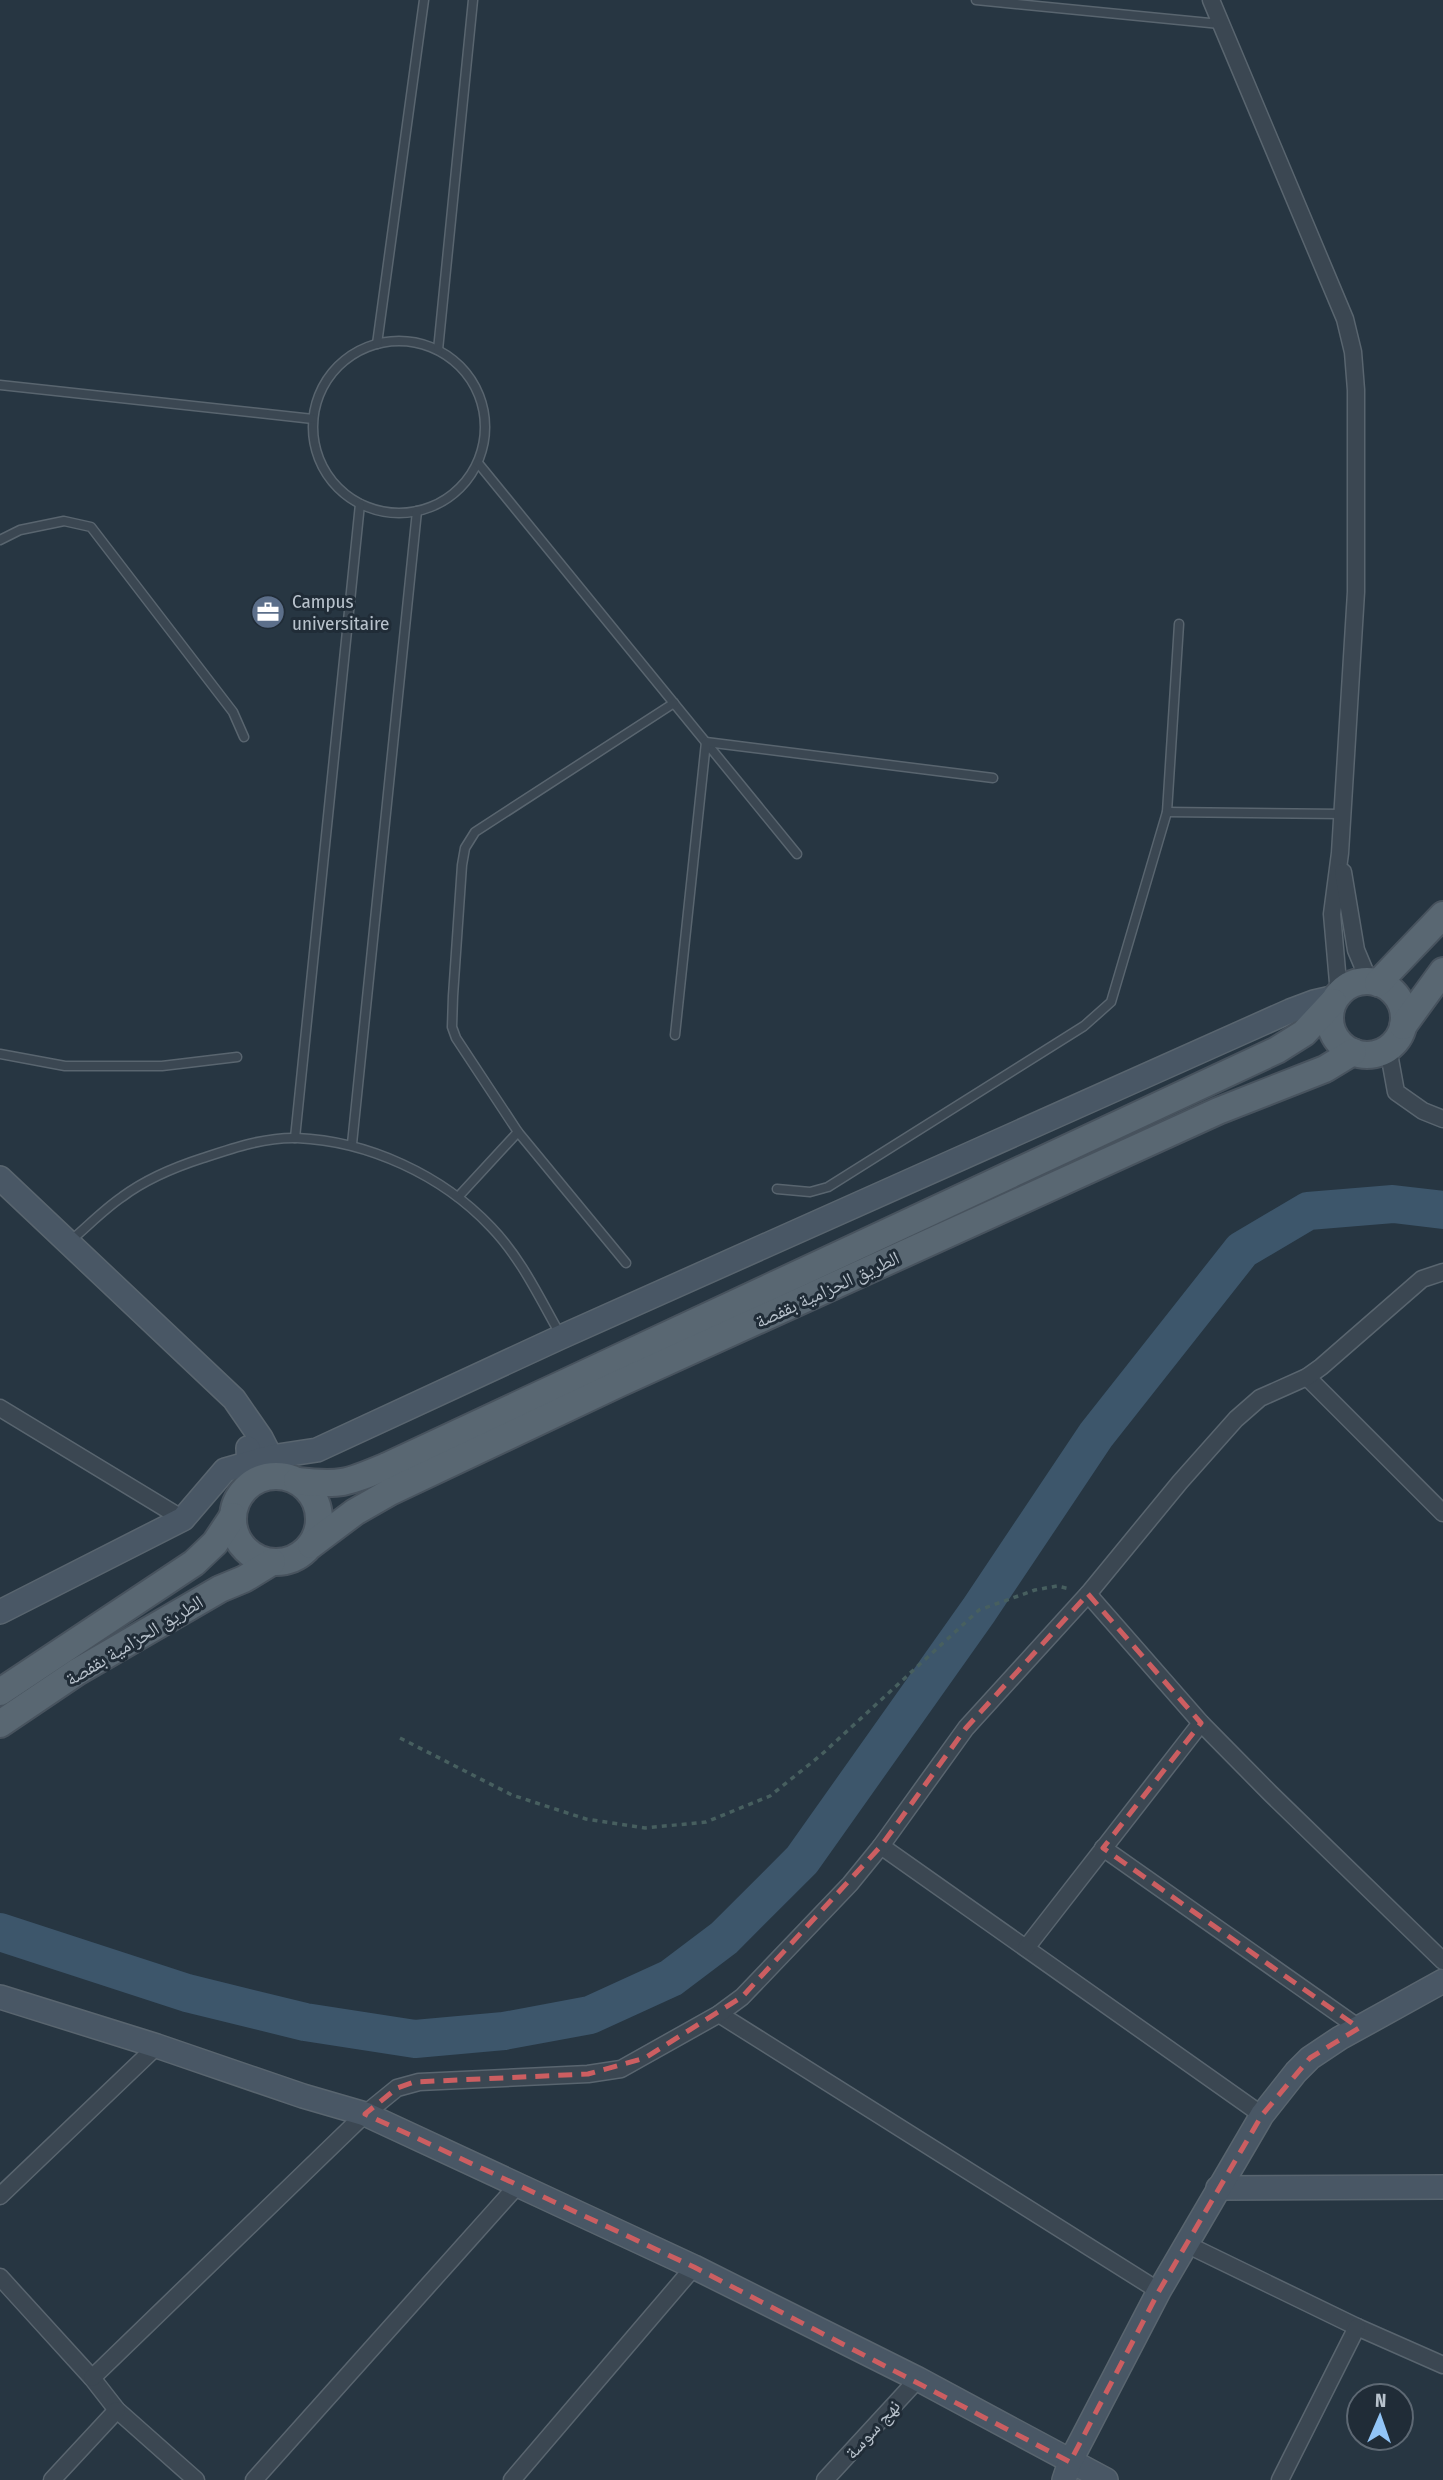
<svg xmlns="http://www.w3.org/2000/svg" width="1443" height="2480" font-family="'Fira Sans Condensed','Noto Naskh Arabic',sans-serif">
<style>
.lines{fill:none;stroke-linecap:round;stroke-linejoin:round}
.river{stroke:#3d566b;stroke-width:38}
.lane-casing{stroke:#59656f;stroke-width:11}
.street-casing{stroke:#59656f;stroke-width:19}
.secondary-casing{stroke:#59656f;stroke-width:26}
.primary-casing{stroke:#48535e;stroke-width:30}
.path{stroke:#475f5f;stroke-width:3.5;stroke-dasharray:5 5;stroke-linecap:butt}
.lane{stroke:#3b4752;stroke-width:8}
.street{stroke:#3b4752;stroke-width:16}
.secondary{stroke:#495765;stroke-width:23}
.primary{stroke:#596772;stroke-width:26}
.marked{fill:none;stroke:#cc5e61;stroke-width:5;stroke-dasharray:14 9;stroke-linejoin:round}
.labels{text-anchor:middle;stroke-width:6;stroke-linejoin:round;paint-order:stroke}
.poi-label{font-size:19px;fill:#b8c2cc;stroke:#202c37;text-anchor:start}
.street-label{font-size:19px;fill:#b8c2cc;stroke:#202c37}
</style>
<rect width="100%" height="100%" fill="#273642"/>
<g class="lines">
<polyline class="river" points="0,1932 187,1993 305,2022 415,2039 504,2031 590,2015 671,1978 724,1938 802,1860 979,1610 1096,1435 1242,1250 1308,1211 1393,1204 1443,1210"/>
<g class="lane-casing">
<g id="lane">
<polyline points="976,0 1220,24"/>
<circle cx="399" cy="427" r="86"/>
<polyline points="377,344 424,0"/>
<polyline points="438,350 473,0"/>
<polyline points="0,385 313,419"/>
<polyline points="478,463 797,854"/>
<polyline points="0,540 20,530 64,521 91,527 233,712 244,737"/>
<polyline points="1167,812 1343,814"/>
<polyline points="675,1035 706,742 993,778"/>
<polyline points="0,1054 65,1066 162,1066 237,1057"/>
<polyline points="295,1138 360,504"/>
<polyline points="352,1144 417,511"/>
<polyline points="777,1189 810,1192 828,1187 1084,1026 1111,1002 1167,812 1179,624"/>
<polyline points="458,1197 518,1132"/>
<path d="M69,1242c18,-15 34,-32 53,-45 24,-18 53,-30 81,-39 30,-10 62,-21 94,-20 71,3 145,37 194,89 30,31 48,70 69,107"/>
<polyline points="626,1263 518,1132 456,1038 452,1027 453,996 462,865 465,848 475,832 674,703"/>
</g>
</g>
<g class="street-casing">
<g id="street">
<polyline points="1211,0 1345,319 1353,352 1356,390 1356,592 1340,853 1332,914 1339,994"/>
<polyline points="1343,872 1356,950 1369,981"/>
<polyline points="1388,1048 1396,1092 1423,1111 1443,1119"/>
<polyline points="1307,1377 1443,1513"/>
<polyline points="0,1408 183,1519"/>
<polyline points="1088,1594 1201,1723 1270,1793 1443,1961"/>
<polyline points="881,1846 1262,2115"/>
<polyline points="1103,1848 1359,2028"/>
<polyline points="1026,1948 1201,1723"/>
<polyline points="719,2014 1159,2291"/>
<polyline points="0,2196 157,2046"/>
<polyline points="1186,2244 1357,2327 1443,2365"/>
<polyline points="0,2277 92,2378 117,2410 196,2480"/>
<polyline points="92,2378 365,2114 397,2088 419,2082 588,2074 621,2069 719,2014 742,1997 850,1884 881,1846 966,1728 1088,1594 1180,1482 1236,1419 1260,1398 1307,1377 1321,1367 1422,1279 1443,1272"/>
<polyline points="52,2480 117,2410"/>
<polyline points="254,2480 517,2186"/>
<polyline points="512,2480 694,2267"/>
<polyline points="825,2480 918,2379"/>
<polyline points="1280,2480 1357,2327"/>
</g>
</g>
<g class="secondary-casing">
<g id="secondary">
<polyline points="0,1178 234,1399 261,1438 281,1477"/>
<polyline points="248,1448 250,1485"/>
<polyline points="0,1612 183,1519 225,1470 271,1457 317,1450 561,1337 1290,1011 1314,1002 1336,997"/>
<polyline points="0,1997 157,2046 303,2096 365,2114 694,2267 918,2379 1106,2480"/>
<polyline points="1218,2188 1443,2187"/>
<polyline points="1064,2480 1070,2462 1159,2291 1262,2115 1296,2072 1310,2058 1340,2038 1443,1981"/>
</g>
</g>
<g class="primary-casing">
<g id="primary">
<circle cx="1367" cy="1018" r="37"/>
<polyline points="1378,983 1443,915"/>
<polyline points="1403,1026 1443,971"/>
<circle cx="276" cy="1519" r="43"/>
<path d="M297,1481c44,5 50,2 90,-15l890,-416 27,-17 29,-31"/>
<polyline points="311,1545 355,1512 390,1492 618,1384 1218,1111 1325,1069 1353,1052"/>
<polyline points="0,1692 194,1563 215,1543 233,1516"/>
<polyline points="0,1724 77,1672 220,1589 244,1579 272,1562"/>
</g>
</g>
<polyline class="path" points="400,1738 512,1795 586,1819 645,1828 706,1822 770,1796 821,1755 979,1610 1035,1590 1057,1586 1070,1589"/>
<use href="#lane" class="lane"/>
<use href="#street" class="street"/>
<use href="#secondary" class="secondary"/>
<use href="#primary" class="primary"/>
</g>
<path class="marked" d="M1088,1594l113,129 -98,125 256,180 -49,30 -48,57 -103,176 -89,171 -376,-195 -329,-153 32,-26 17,-6 174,-8 57,-16 97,-61 139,-151 85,-118z"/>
<defs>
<g id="office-disc" transform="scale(1.75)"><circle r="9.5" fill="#5c6f8a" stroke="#202c37"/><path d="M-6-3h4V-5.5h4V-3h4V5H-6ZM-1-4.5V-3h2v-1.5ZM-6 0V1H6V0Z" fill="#fff"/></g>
</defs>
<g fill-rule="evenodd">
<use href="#office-disc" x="268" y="612"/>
</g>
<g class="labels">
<g class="poi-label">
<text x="292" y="608">Campus<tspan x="292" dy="22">universitaire</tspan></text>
</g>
<g class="street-label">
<text transform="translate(827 1289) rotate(-25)" y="7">الطريق الحزامية بقفصة</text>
<text transform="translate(134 1640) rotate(-31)" y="7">الطريق الحزامية بقفصة</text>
<text transform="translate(872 2429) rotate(-48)" y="7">نهج سوسة</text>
</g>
</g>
<g transform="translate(1380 2417) rotate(2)"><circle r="33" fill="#202c37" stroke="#5d6873" stroke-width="2"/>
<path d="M0-5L12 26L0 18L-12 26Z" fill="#92c5f7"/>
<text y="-10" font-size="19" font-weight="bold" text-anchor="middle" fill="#b8c2cc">N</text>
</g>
</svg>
